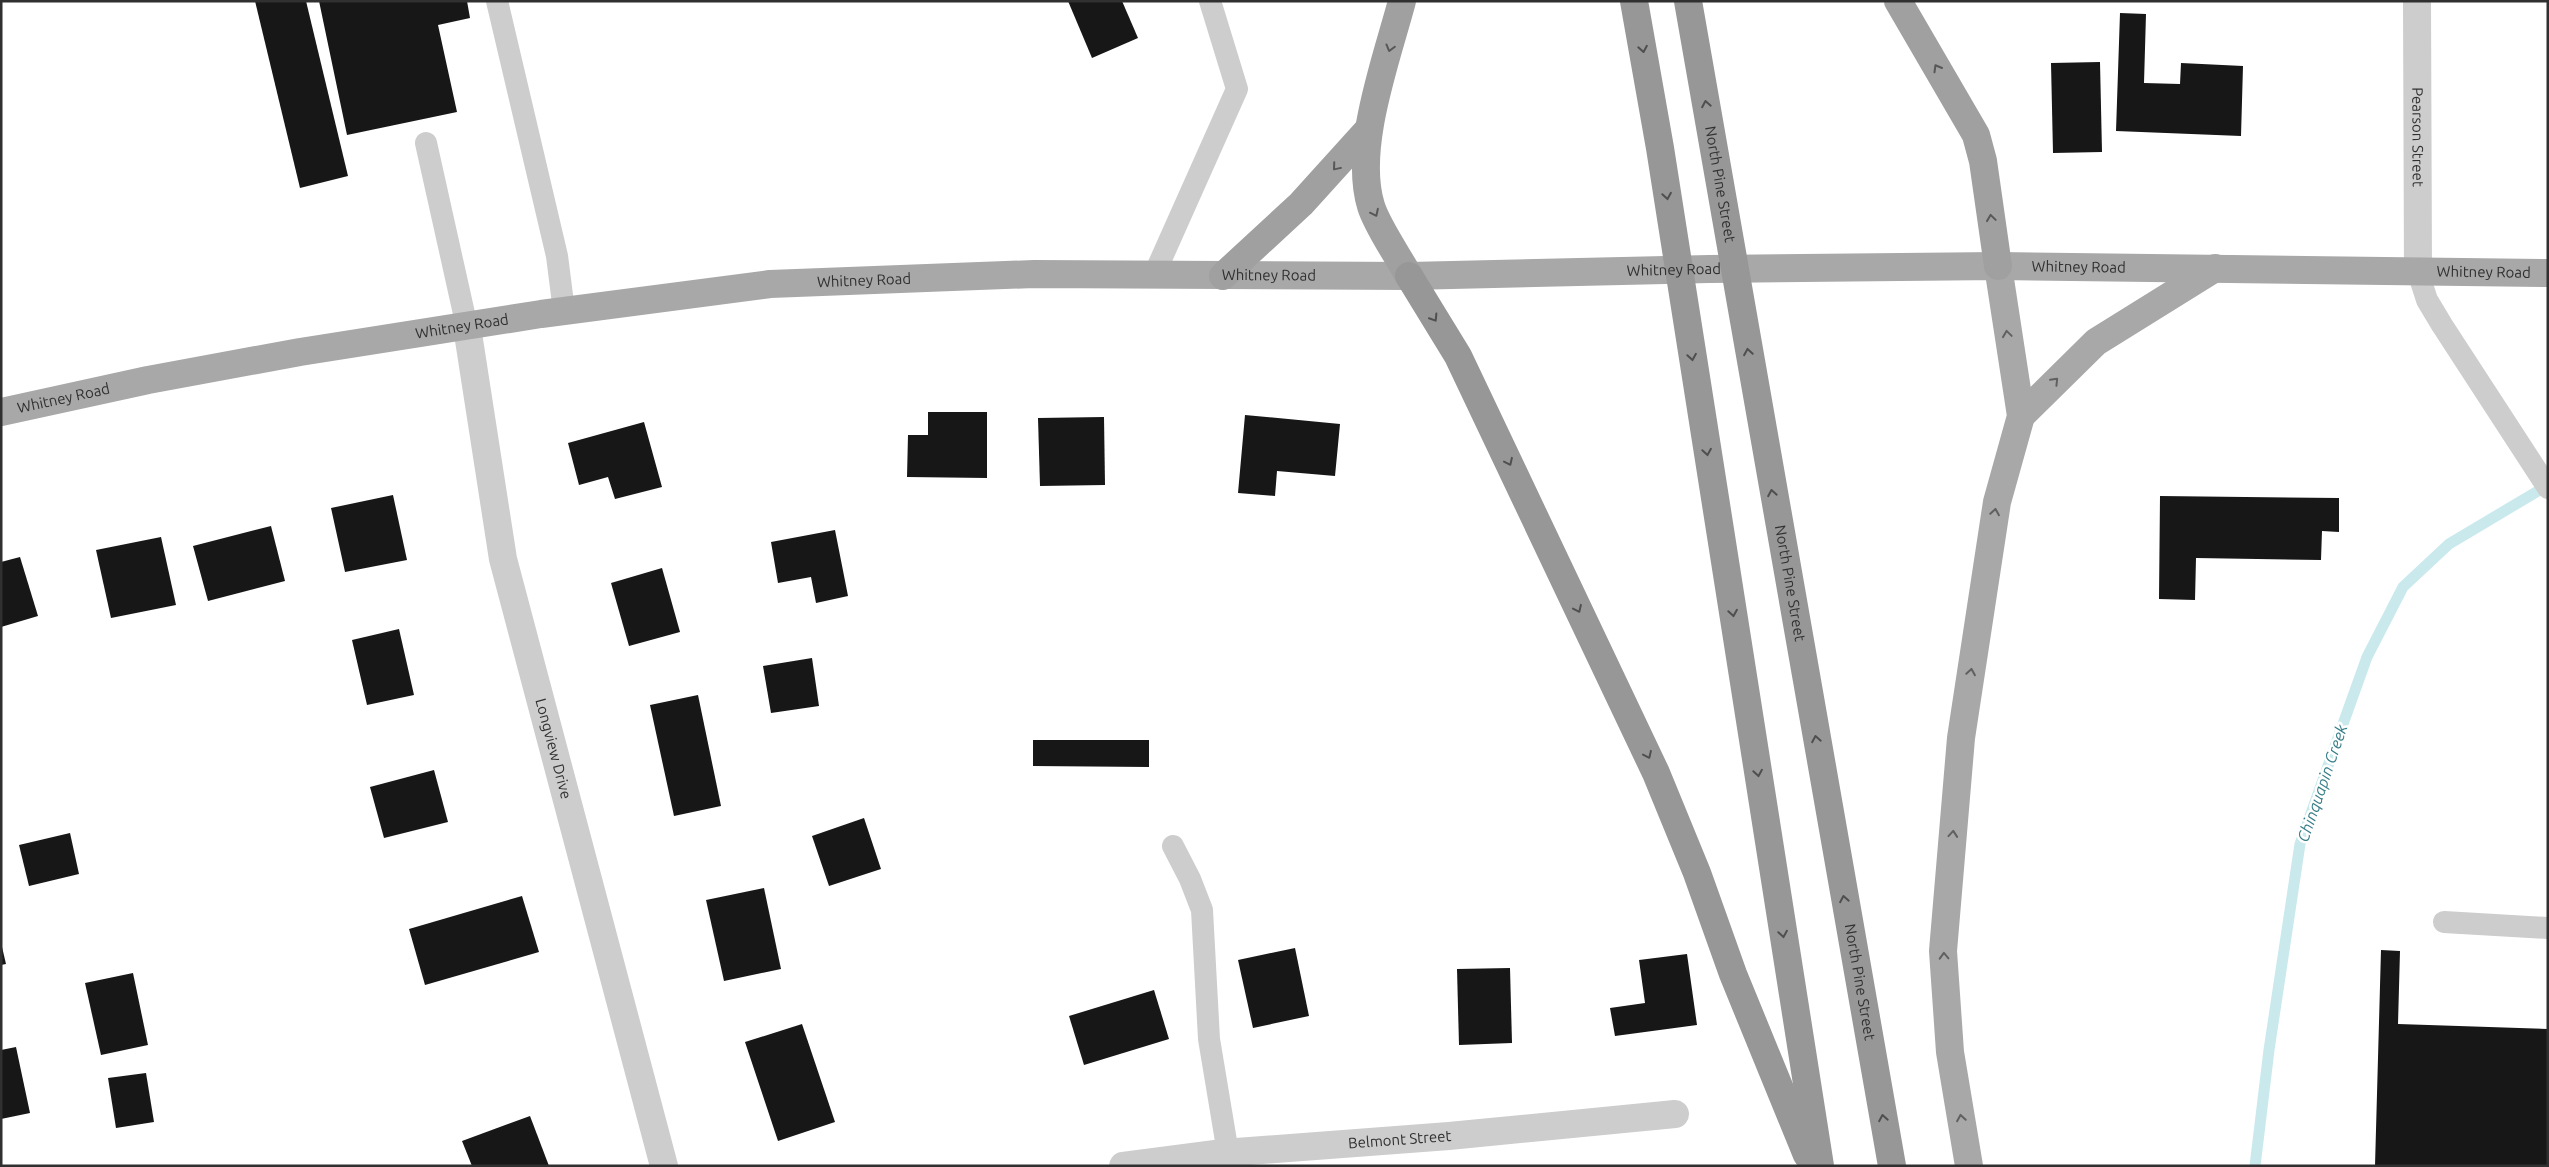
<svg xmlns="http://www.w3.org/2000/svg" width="2549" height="1167" font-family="Ubuntu,sans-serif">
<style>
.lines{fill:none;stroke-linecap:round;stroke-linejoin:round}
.stream{stroke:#c9e9ed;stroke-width:11}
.building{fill:#171717}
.service{stroke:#cdcdcd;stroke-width:22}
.minor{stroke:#cdcdcd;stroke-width:28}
.primary{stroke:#a8a8a8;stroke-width:28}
.trunk{stroke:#a0a0a0;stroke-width:28}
.motorway{stroke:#979797;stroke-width:28}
.oneway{stroke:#575757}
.oneway2{stroke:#4f4f4f}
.oneway3{stroke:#606060}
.labels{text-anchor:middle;stroke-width:5;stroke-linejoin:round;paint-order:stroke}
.street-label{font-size:15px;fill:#303030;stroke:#fff}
.water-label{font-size:16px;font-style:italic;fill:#367e88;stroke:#fff}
</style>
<rect width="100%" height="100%" fill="#fff"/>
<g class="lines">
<polyline class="stream" points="2255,1166 2269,1050 2300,844 2367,657 2403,587 2449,544 2548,485"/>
</g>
<g class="building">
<polygon points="255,1 306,1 348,176 300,188"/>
<polygon points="319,1 467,1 470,18 438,25 457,112 347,135"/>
<polygon points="1068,1 1122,1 1138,38 1092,58"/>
<polygon points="2120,13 2146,14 2144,83 2180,84 2181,63 2243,66 2241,136 2116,131"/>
<polygon points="2100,62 2102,152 2053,153 2051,63"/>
<polygon points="928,412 987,412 987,478 907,477 908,435 928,435"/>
<polygon points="1245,415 1340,424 1335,476 1277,471 1275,496 1238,493"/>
<polygon points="1104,417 1105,485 1040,486 1038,418"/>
<polygon points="644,422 662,487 615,499 608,477 579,485 568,443"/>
<polygon points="393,495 407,560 345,572 331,508"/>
<polygon points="2160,496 2339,498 2339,532 2322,531 2321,560 2196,558 2195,600 2159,599"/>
<polygon points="271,526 285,581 208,601 193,546"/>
<polygon points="835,530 848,596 816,603 811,577 778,583 771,542"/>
<polygon points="161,537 176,605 111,618 96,550"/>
<polygon points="20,557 38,616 1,627 1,562"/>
<polygon points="662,568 680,632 629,646 611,583"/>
<polygon points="399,629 414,695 367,705 352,640"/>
<polygon points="812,658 819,706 771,713 763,666"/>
<polygon points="698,695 721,806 674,816 650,705"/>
<polygon points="1033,740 1149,740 1149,767 1033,766"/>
<polygon points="434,770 448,822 384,838 370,787"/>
<polygon points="864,818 881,869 829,886 812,836"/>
<polygon points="70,833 79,874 29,886 19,845"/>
<polygon points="764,888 781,969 724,981 706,900"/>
<polygon points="522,896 539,952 425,985 409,929"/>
<polygon points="2,947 6,964 1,965 1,948"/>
<polygon points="1295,948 1309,1016 1253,1028 1238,960"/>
<polygon points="2381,950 2400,951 2398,1024 2548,1029 2548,1166 2375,1166"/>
<polygon points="1687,954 1697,1025 1615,1036 1610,1008 1645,1003 1639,960"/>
<polygon points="1510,968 1512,1043 1459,1045 1457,969"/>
<polygon points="133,973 148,1045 101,1055 85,983"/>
<polygon points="1154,990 1169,1039 1084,1065 1069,1016"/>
<polygon points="802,1024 835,1122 778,1141 745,1042"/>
<polygon points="16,1047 30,1113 1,1119 1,1050"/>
<polygon points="146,1073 154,1122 116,1128 108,1078"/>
<polygon points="530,1116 549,1166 472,1166 462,1141"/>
</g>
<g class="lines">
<g class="service">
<polyline points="497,1 557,256 564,311"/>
<polyline points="426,143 467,327"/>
<polyline points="2418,272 2427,300 2442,325 2548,488"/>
<polyline points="1154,275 1237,89 1210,1"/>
<polyline points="1173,846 1190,879 1202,910 1209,1039 1228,1153"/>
<polyline points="2444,922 2548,928"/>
</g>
<g class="minor">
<path id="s1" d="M2417,1l1,271"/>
<path id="s2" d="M467,327l36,232 161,607"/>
<path id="s3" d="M1123,1166l100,-13 226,-17 226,-22"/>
</g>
<g class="primary">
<path id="s4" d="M1,412l147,-32 152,-28 241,-38 229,-30 264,-10 375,2 300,-7 289,-3 550,7"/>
<polyline points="2021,416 2096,342 2215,268"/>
<polyline points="1969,1166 1950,1052 1943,951 1961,738 1997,502 2021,416 1998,266"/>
</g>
<g class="trunk">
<path d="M1402,1c-15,57 -49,147 -31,205 6,20 27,50 38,70"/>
<polyline points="1898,1 1976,135 1983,161 1998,266"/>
<polyline points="1223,276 1301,204 1368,130"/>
</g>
<g class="motorway">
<polyline points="1634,1 1660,148 1820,1166"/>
<path id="s5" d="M1688,1l204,1165"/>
<polyline points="1409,276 1458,356 1656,773 1697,873 1733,974 1807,1155"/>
</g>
</g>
<defs><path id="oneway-chevron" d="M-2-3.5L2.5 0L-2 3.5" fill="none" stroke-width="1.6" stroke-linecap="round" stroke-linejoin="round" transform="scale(1.25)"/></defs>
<g class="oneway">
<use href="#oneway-chevron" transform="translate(1390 48) rotate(105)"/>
<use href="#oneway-chevron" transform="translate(1937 68) rotate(-120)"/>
<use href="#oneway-chevron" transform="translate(1336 167) rotate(130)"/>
<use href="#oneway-chevron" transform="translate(1375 213) rotate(64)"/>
<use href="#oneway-chevron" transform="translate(1991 218) rotate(-98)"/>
</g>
<g class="oneway2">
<use href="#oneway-chevron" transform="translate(1643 49) rotate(80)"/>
<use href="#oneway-chevron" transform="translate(1706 104) rotate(-100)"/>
<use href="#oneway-chevron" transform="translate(1667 196) rotate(81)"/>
<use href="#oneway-chevron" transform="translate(1434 318) rotate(58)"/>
<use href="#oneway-chevron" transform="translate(1748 352) rotate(-99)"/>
<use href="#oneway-chevron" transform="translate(1692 357) rotate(81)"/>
<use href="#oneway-chevron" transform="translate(1707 452) rotate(81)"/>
<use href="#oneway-chevron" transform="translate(1509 462) rotate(65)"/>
<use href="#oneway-chevron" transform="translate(1772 493) rotate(-100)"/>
<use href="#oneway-chevron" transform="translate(1578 609) rotate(65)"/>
<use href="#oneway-chevron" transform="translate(1733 613) rotate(81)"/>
<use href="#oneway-chevron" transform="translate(1816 739) rotate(-100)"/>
<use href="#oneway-chevron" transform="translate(1648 755) rotate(65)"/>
<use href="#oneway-chevron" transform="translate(1758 773) rotate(81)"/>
<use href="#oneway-chevron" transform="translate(1844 899) rotate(-100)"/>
<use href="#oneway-chevron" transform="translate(1783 934) rotate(81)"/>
<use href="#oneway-chevron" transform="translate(1883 1118) rotate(-100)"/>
</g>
<g class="oneway3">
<use href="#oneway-chevron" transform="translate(2007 334) rotate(-98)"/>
<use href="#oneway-chevron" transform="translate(2055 381) rotate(-46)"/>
<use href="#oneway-chevron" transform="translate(1995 512) rotate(-81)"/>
<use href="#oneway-chevron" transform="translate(1971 672) rotate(-81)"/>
<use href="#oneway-chevron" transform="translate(1953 834) rotate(-85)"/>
<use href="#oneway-chevron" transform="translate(1944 956) rotate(-92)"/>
<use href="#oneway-chevron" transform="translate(1961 1118) rotate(-99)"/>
</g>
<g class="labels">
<g class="street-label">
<text dy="5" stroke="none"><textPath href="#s1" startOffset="136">Pearson Street</textPath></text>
<text dy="5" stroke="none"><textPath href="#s5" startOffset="186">North Pine Street</textPath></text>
<text dy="5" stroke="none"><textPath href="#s4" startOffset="2089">Whitney Road</textPath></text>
<text dy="5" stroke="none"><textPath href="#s4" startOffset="1684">Whitney Road</textPath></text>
<text dy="5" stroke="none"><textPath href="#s4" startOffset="2494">Whitney Road</textPath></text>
<text dy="5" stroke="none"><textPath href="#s4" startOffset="1279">Whitney Road</textPath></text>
<text dy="5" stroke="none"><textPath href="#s4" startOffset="874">Whitney Road</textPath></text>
<text dy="5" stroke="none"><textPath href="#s4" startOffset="469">Whitney Road</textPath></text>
<text dy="5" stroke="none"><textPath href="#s4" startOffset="64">Whitney Road</textPath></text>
<text dy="5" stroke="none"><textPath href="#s5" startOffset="591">North Pine Street</textPath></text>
<text dy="5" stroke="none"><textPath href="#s2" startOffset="431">Longview Drive</textPath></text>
<text dy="5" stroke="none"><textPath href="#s5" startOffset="996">North Pine Street</textPath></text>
<text dy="5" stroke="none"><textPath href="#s3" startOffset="278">Belmont Street</textPath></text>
</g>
<g class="water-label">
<text transform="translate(2322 783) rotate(-71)" y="6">Chinquapin Creek</text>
</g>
</g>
<rect width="2549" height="1167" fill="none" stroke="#303030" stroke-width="5"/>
</svg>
